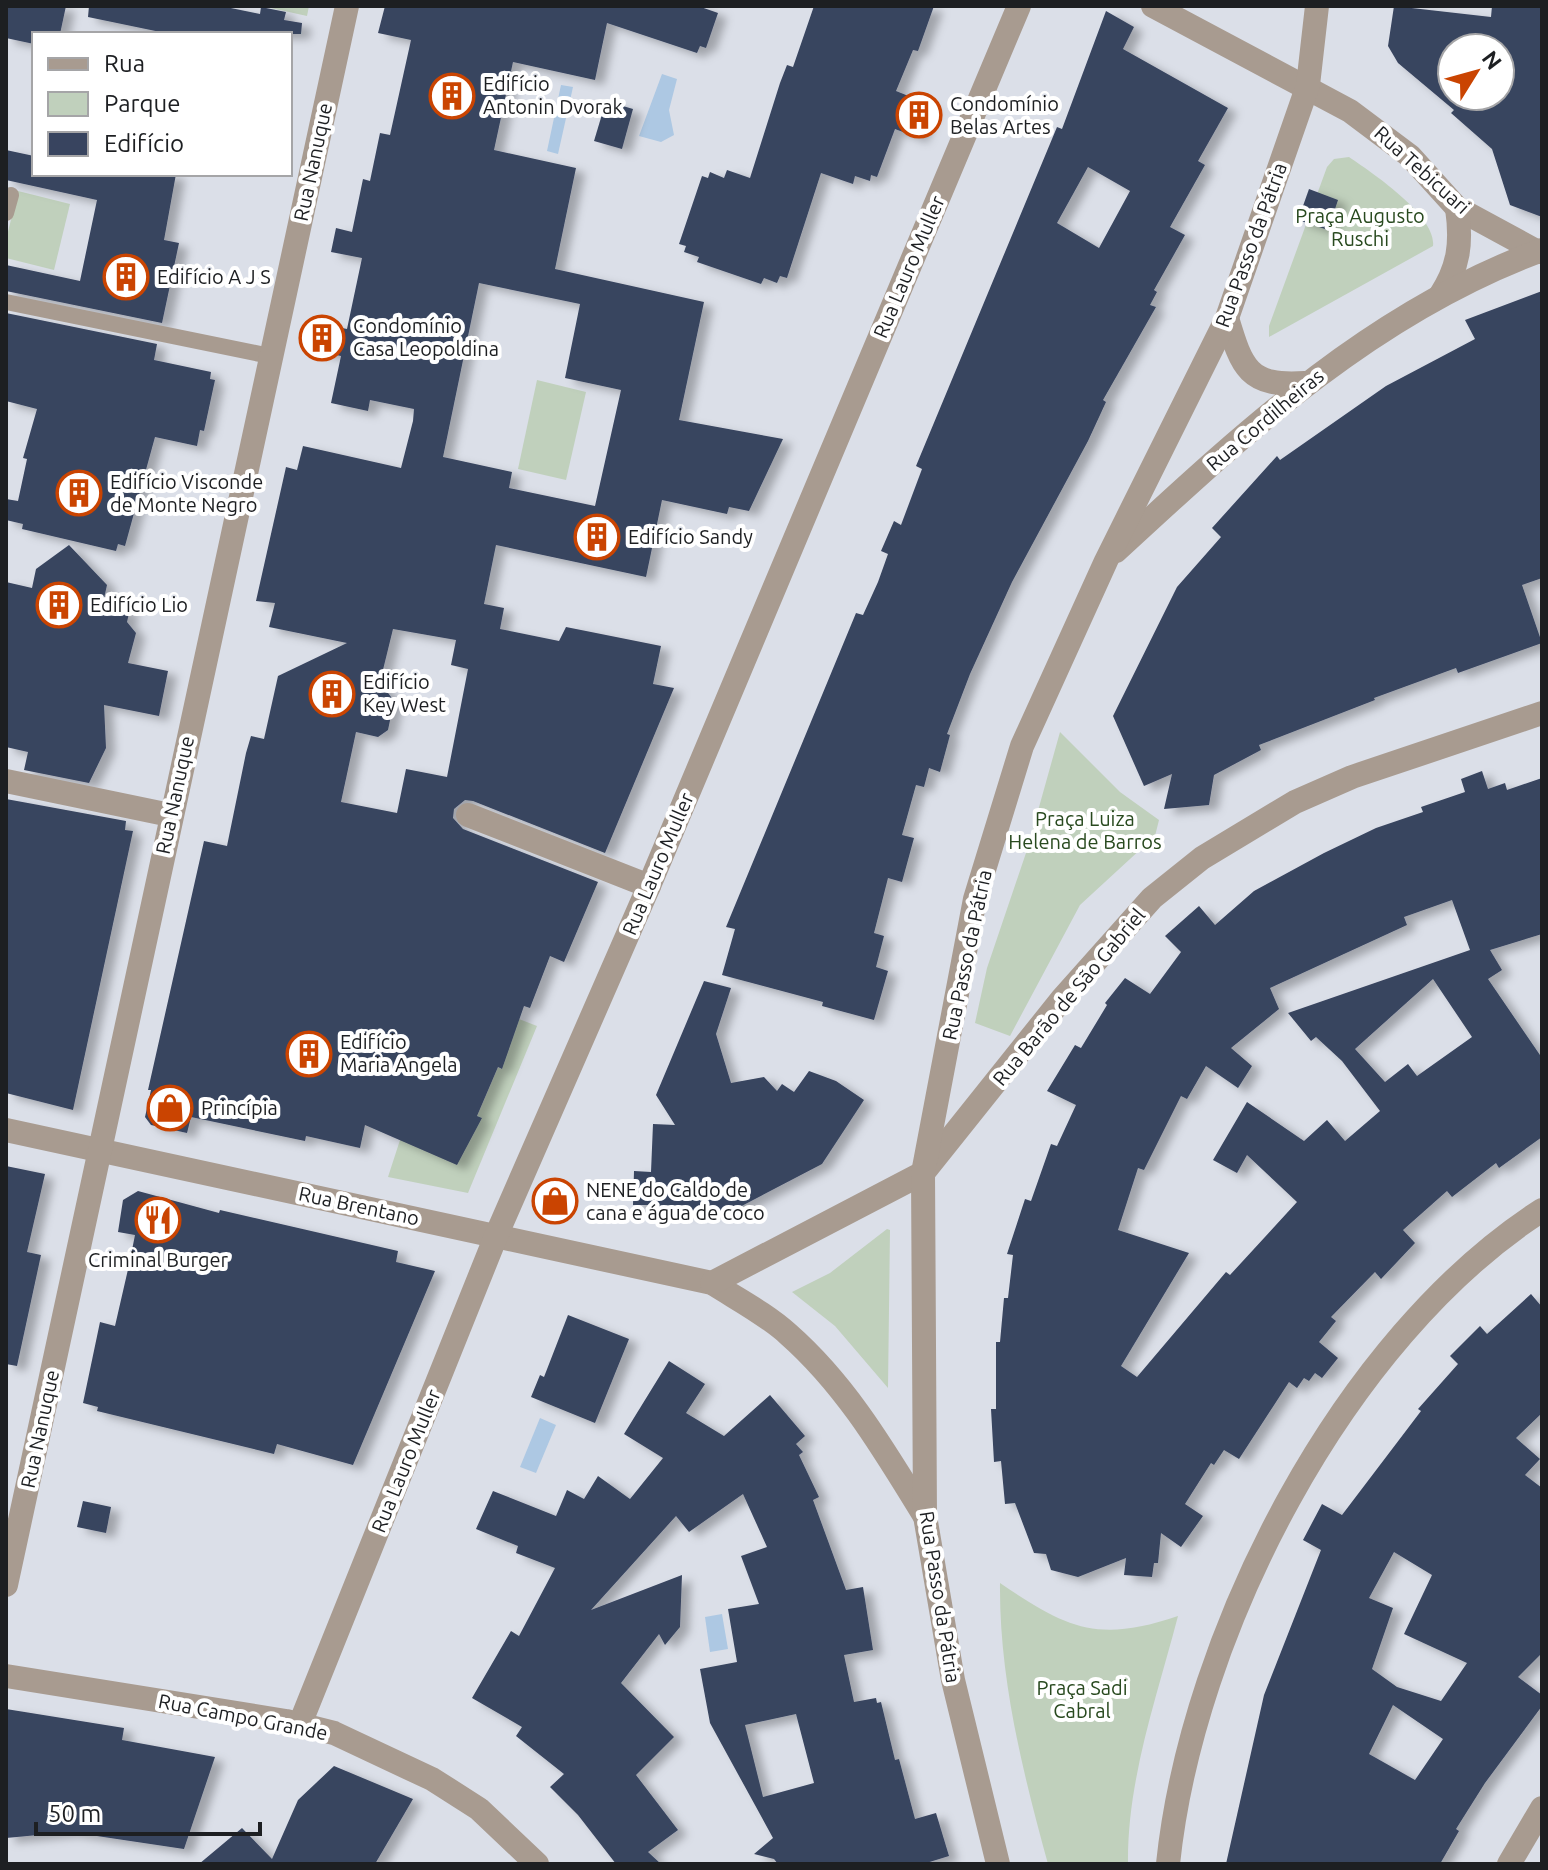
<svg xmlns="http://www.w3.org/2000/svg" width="1548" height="1870" font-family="Ubuntu,sans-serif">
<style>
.green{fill:#c0d0bc}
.water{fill:#adc8e3}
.building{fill:#38445f;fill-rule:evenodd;filter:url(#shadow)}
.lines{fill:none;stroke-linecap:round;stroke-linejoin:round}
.lane{stroke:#a89b90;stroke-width:16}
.street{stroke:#a89b90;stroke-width:24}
.labels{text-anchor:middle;stroke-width:8;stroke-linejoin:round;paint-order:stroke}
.poi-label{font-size:20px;fill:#1d1f22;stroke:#fff;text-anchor:start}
.street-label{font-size:20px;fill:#1d1f22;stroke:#fff}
.park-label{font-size:20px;fill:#294a1f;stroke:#fff}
</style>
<defs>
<filter id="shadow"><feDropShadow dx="9" dy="5" stdDeviation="4" flood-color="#0004"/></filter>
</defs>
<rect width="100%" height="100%" fill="#dbdfe8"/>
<g class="green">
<polygon points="262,6 309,6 307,16"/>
<path d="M1349,157c22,15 88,59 84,89l-164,91v-11l58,-159 7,-8z"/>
<polygon points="18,191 70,204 54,270 6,258 6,240"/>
<polygon points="537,380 586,392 566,480 518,469"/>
<polygon points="1060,732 1120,792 1159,820 1155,836 1080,905 1010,1036 975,1023 987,968 1027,850"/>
<polygon points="519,1019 537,1026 468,1193 388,1177 400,1140 481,1118 477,1116 498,1067 501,1069"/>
<polygon points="887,1229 890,1230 888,1388 835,1326 792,1292 830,1273"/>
<path d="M1000,1583c68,46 98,60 178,33 -21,81 -51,163 -50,248h-80c-25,-91 -49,-186 -48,-281z"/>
</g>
<g class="water">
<polygon points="662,74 677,79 669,110 674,135 661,142 639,136"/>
<polygon points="561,85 573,87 558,154 547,151"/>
<polygon points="540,1418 556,1425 536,1473 520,1467"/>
<polygon points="722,1614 728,1649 710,1652 705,1617"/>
</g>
<g class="building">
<polygon points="6,6 66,6 60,34 34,34 34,44 6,38"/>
<polygon points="89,6 221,6 260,14 261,7 286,12 284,20 302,23 301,34 170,34 88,17"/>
<path d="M385,6h313l20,7 -12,35 -6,-2 -3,7 -90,-30 -12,57 -82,-18 -19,88 82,18 -21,101 149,33 -25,118 104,19 -34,72 -20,-4 -2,7 -65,-14 -16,77 -150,-32 -12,59 20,4 -4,21 59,12 7,-14 95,19 -8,38 21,4 -69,165 -132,-52 -8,-1 -11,9 -1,9 10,11 135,53 -34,80 -14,-6 -20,52 -6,-2 -22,63 -4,-2 -21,49 5,2 -25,47 -92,-40 -5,23 -54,-12 -1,5 -114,-24 -4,16 -36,-8 -6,-8 6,-27h-3l56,-249 23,5 19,-93 5,-17 13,3 14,-63 69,-33 -78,-16 6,-24 -19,-2 30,-134 11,3 6,-24 98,22 12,-47 1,-12 -44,-9 -2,11 -37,-8 10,-47 -29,-6 5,-27 30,6 15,-71 -31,-6 5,-24 16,4 11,-53 7,2 10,-48 10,2 21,-95 -33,-7zM479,283l101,21 -15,74 56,12 -26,116 -86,-18 3,-16 -69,-15zM393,629l63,11 -5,25 17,4 -21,108 -41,-8 -9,44 -56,-11 15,-70 22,5 10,-7 6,-29 -14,-19z"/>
<polygon points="814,6 934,6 918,51 913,50 896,91 931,105 919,138 895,129 877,177 871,175 870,181 855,176 853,184 821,173 787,278 780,276 777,283 764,278 761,284 697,262 699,257 684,252 686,246 679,244 702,176 708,178 710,172 724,178 727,170 750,178 780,83 787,65 793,67"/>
<path d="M1394,6l97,11 1,-11h50v211l-32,-12 -18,-56 -41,-36 3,-3 -56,-47 -10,-17zM1452,48h48v48h-48z"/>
<path d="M1106,11l28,16 -11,22 105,59 -30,53 7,4 -35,62 15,8 -31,55 3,2 -7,13 6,2 -53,93 3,2 -18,39 -76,141 -42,92 -23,60 3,1 -10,37 -11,-4 -5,19 -8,-2 -14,50 12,3 -12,44 -14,-4 -14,55 10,3 -8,31 12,4 -14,49 -52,-14 1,-4 -101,-27 13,-46 -9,-2 130,-314 7,2 15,-33 10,-28 -7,-3 13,-30 7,4 21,-56 -6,-3 141,-339 5,2zM1088,167l42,24 -31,57 -42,-25z"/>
<polygon points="606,101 633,109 622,149 594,141"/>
<polygon points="6,150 34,156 34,174 176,174 164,240 179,243 162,323 6,291 6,265 80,281 97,200 6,180"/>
<polygon points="1309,189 1338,200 1328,230 1298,220"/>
<polygon points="1542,291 1542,578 1522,585 1542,643 1458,673 1456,668 1374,698 1375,700 1259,745 1261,750 1214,775 1209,805 1164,809 1172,774 1144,786 1113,716 1177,587 1221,537 1212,528 1277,456 1280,460 1386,386 1475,339 1465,320"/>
<polygon points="6,313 157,344 154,360 211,372 210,379 215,380 204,431 200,430 197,446 155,437 125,546 118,544 116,551 22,529 23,524 6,520 6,499 18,501 27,459 23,458 37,409 6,401"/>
<polygon points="69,545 107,585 103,603 130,609 127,622 136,633 128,663 168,671 159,716 104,705 106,748 89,783 24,770 28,752 6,747 6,582 32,588 36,569"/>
<path d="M1482,771l6,18 17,-6 2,7 35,-12v156l-52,16 12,20 -14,9 54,79v79l-43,31 -3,-5 -44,34 -5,-6 -44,39 12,13 -34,36 -6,-7 -44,45 5,4 -17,21 19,16 -16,20 -7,-5 -6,8 -5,-3 -7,10 -8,-6 -50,77 -15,-9 -10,15 -3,-2 -26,41 18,12 -22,31 -20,-14 -3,30h-4l-2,14 -28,-2 2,-17 -48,19 -27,-7 -5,-16 -12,-1 -19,-50 -10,1 -4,-43 -7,1 -3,-53h5v-67h4l4,-44h4l5,-43 -6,-1 18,-55 6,2 20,-57 6,2 19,-41 -29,-14 28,-46 6,3 26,-43 -2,-2 20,-25 25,16 31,-42 -16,-16 34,-30 16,19 39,-34 70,-38 52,-25 47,-16 -2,-5 44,-15 -4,-13zM1452,900l18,50 -182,63 23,28 5,-4 26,24 38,50 -35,30 -18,-21 -23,21 -57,-39 -34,58 24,13 10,-18 50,47 -67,73 -4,-3 -89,105 -16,-11 68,-113 -71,-23 20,-62 6,2 37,-74 6,3 19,-33 32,22 14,-22 -21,-18 48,-39 -9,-21 137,-63 -3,-8zM1433,979l39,58 -55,39 -9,-12 -23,18 -30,-33z"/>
<polygon points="6,799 126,821 125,830 133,831 73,1110 6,1093"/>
<polygon points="704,981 731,988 716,1034 731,1083 764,1077 777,1091 782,1084 794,1092 809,1071 836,1081 864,1100 822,1164 732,1211 652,1210 652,1205 633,1205 634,1171 651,1172 653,1124 675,1125 656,1095"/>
<polygon points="6,1166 45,1174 27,1252 41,1255 17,1366 6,1364"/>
<polygon points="138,1191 219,1213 220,1210 398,1251 396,1262 435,1271 353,1465 277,1444 274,1454 97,1411 98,1407 83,1403 100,1322 115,1326 129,1265 135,1235 118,1232 123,1200"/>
<path d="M1531,1294l11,13v106l-26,25 24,21 -15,16 17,13v165l-24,24 24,18v11l-57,77 -29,46 3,2 -19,33h-214l38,-169 57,-145 -18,-10 19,-36 20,11 79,-104 -3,-2 40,-45 -8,-8 30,-30 7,8zM1394,1552l38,23 -28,59 63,29 -26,38 -44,-14 -25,-18 21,-61 -24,-10zM1393,1705l50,34 -28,41 -46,-26z"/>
<polygon points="568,1315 629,1339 595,1423 531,1397 540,1375 544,1377"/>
<path d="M669,1361l36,23 -19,29 38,23 46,-41 35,41 -9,8 7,8 -4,3 20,42 -6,3 33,90 17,-3 10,63 -29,5 10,47 22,-4 1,5 4,-1 14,58 4,-1 16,60 21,-6 13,43 -26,8h-145l-4,-5 -20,-5 19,-16 -63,-115 -10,-54 37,-7 -9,-53 31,-5 -18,-48 26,-9 -24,-53 -54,38 -13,-16 -85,94 91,-35 -2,52 -15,18 -6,-11 -38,49 53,54 -38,38 42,55 -30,22 13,12h-45l-38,-49 -28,-28 14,-13 -48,-38 6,-9 -50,-29 39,-67 8,5 36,-68 -39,-15 2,-7 -42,-17 17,-38 63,25 11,-26 17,9 14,-23 32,23 33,-41 -39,-24zM796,1714l18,69 -51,14 -18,-72z"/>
<polygon points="83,1501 111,1507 106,1533 77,1527"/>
<polygon points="6,1709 124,1728 122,1740 215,1757 184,1849 70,1832 6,1838"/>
<polygon points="334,1766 413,1799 375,1864 199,1864 242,1828 272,1859 298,1800"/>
</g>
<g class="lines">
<g class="lane">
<polyline points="6,213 11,195"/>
<polyline points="6,302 270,356"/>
</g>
<g class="street">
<polyline points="1153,6 1350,111 1410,156 1457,208 1538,252"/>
<path d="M1440,296c19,-29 22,-53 17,-88"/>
<path d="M1227,318c15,50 21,69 78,65"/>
<path d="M1116,551c129,-119 257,-239 426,-301"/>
<polyline points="6,781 170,815"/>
<polyline points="468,815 649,886"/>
<path d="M6,1130l706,153c25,16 54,31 76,51 58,51 96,116 136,181"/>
<polyline points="712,1283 923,1173 1062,999 1152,898 1202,858 1295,802 1352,777 1542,713"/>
<polyline points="6,1585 347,6"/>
<polyline points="6,1676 286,1721 334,1733 432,1779 479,1809 537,1864"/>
<polyline points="300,1724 496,1236 649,886 1019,6"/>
<polyline points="998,1864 953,1680 925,1516 923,1173 975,899 1022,746 1106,561 1227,318 1308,85 1317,6"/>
<path d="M1168,1864c24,-231 175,-526 374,-654"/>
<polyline points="1509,1864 1542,1808"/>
</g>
</g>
<defs>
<g id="building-ring" transform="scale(2.3)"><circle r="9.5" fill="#fff" stroke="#ca4401" stroke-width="1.5"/><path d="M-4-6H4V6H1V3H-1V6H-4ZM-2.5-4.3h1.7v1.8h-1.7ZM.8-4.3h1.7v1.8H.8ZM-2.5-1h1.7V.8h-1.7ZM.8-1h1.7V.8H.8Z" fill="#ca4401"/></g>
<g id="shop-ring" transform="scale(2.3)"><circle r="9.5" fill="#fff" stroke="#ca4401" stroke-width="1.5"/><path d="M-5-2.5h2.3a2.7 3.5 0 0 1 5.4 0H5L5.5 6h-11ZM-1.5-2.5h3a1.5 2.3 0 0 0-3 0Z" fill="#ca4401"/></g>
<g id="restaurant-ring" transform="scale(2.3)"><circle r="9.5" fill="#fff" stroke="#ca4401" stroke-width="1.5"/><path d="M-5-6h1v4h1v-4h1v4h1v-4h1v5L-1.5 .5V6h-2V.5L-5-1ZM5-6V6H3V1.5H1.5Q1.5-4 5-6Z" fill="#ca4401"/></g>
</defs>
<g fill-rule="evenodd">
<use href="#building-ring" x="452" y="96"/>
<use href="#building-ring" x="919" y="115"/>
<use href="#building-ring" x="126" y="277"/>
<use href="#building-ring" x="322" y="338"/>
<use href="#building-ring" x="79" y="493"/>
<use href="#building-ring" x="597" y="537"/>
<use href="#building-ring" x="59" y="605"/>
<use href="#building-ring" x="332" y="694"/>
<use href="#building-ring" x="309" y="1054"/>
<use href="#shop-ring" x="170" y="1108"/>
<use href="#shop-ring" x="555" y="1201"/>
<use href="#restaurant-ring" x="158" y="1220"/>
</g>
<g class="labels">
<g class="poi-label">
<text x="483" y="91">Edifício<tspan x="483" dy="23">Antonin Dvorak</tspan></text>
<text x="950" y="111">Condomínio<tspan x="950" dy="23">Belas Artes</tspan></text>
<text x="157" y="284">Edifício A J S</text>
<text x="353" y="333">Condomínio<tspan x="353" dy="23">Casa Leopoldina</tspan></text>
<text x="110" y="489">Edifício Visconde<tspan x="110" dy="23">de Monte Negro</tspan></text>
<text x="628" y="544">Edifício Sandy</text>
<text x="90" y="612">Edifício Lio</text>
<text x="363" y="689">Edifício<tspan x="363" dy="23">Key West</tspan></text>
<text x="340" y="1049">Edifício<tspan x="340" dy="23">Maria Angela</tspan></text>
<text x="201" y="1115">Princípia</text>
<text x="586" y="1197">NENE do Caldo de<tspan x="586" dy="23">cana e água de coco</tspan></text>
<text x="158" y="1267" text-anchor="middle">Criminal Burger</text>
</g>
<g class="street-label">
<text transform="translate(313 162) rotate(-78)" y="7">Rua Nanuque</text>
<text transform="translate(1422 170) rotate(42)" y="7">Rua Tebicuari</text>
<text transform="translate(1251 245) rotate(-70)" y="7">Rua Passo da Pátria</text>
<text transform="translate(909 267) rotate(-67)" y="7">Rua Lauro Muller</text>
<text transform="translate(1265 420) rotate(-40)" y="7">Rua Cordilheiras</text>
<text transform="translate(175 795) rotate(-78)" y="7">Rua Nanuque</text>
<text transform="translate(658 864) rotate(-67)" y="7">Rua Lauro Muller</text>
<text transform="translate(967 955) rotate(-78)" y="7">Rua Passo da Pátria</text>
<text transform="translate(1069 997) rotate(-50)" y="7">Rua Barão de São Gabriel</text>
<text transform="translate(359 1206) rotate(12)" y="7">Rua Brentano</text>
<text transform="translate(40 1429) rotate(-78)" y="7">Rua Nanuque</text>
<text transform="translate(406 1461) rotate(-68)" y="7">Rua Lauro Muller</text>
<text transform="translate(940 1597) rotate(81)" y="7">Rua Passo da Pátria</text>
<text transform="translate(243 1717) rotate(11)" y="7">Rua Campo Grande</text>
</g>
<g class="park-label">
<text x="1360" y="223">Praça Augusto<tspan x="1360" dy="23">Ruschi</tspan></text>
<text x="1085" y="826">Praça Luiza<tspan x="1085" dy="23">Helena de Barros</tspan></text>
<text x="1082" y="1695">Praça Sadi<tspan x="1082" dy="23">Cabral</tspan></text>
</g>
</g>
<rect width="1548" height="1870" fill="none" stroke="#1d1f22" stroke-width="16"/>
<rect x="32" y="32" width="260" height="144" fill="#ffffff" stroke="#a5a5a7" stroke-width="2"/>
<rect x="48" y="58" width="40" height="12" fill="#a89b90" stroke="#a5a5a7" stroke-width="2"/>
<text x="104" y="72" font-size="24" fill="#1d1f22">Rua</text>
<rect x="48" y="92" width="40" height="24" fill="#c0d0bc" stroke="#a5a5a7" stroke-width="2"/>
<text x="104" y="112" font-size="24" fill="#1d1f22">Parque</text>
<rect x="48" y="132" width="40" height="24" fill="#38445f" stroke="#a5a5a7" stroke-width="2"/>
<text x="104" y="152" font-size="24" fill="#1d1f22">Edifício</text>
<g transform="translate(1476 72) rotate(53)"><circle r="38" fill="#ffffff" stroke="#a5a5a7" stroke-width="2"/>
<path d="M0-6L14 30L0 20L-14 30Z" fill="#ca4401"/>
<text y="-12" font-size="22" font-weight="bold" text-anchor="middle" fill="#1d1f22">N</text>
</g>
<path d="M36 1822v12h224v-12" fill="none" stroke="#1d1f22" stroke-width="4"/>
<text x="48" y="1822" font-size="24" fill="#1d1f22" stroke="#ffffff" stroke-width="6" paint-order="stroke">50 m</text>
</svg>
